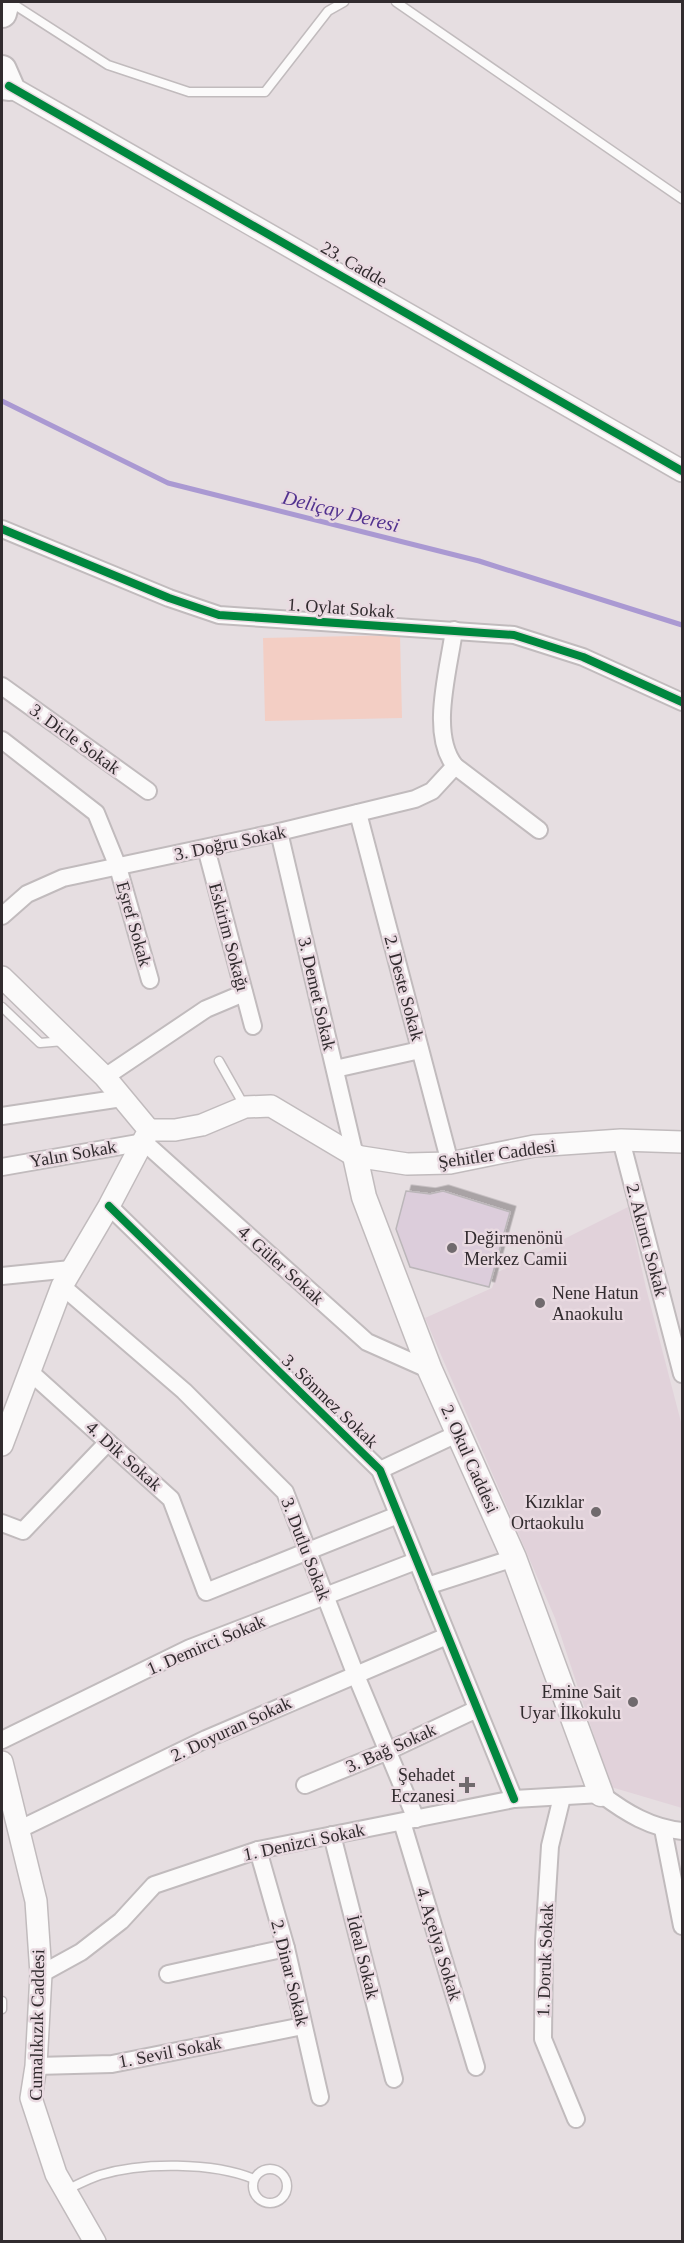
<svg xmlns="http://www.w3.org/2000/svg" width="684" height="2243" font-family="'Times New Roman',serif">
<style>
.built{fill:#e1d2da}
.green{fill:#f3cec4}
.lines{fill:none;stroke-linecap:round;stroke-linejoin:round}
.stream{stroke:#aa99d2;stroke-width:5}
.building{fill:#dccddb;stroke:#bbb6b9;stroke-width:1.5;filter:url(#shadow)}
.service-casing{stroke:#c1bbbd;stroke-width:11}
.minor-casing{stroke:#c1bbbd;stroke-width:20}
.tertiary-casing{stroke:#c1bbbd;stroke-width:24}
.secondary-casing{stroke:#c1bbbd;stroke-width:27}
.trunk-casing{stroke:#c1bbbd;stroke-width:32}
.service{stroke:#fbfafa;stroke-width:8}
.minor{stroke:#fbfafa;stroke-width:16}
.tertiary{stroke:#fbfafa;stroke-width:21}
.secondary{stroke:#fbfafa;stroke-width:24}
.trunk{stroke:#fbfafa;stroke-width:28}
.cycleway-casing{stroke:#e9dae1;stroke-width:11}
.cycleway{stroke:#00873e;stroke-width:8}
.poi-dot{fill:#706a6d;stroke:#e9dae1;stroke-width:2}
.labels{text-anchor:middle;stroke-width:5;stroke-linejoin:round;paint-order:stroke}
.street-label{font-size:18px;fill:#312b2e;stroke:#e9dae1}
.poi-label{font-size:18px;fill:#312b2e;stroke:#e9dae1;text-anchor:end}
.water-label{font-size:20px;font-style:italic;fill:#52328f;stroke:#e9dae1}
</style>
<defs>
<filter id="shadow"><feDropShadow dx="5.5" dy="-5.5" stdDeviation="0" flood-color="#0004"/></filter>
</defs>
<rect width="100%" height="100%" fill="#e6dee1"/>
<polygon class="built" points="628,1207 646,1288 682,1426 682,1808 611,1787 555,1618 425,1318 492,1288 498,1272"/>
<polygon class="green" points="400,635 402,718 265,721 263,638"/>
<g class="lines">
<polyline class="stream" points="2,401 168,483 479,561 682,625"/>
</g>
<polygon class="building" points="406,1191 430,1194 443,1191 510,1212 489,1287 410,1267 396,1229"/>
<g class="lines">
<g class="service-casing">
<g id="service">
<polyline points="10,2 108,65 189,92 265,92 328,11 344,2"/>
<polyline points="396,2 682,199"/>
<polyline points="2,1007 40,1043 64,1041"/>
<polyline points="219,1061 245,1107"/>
<polyline points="2,2001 2,2009"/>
<circle cx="270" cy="2186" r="17"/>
<path d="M66,2190c11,-5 22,-11 34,-15 42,-13 113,-13 154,4"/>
</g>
</g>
<g class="minor-casing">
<g id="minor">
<polyline points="2,529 169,598 219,615 514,635 583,657 682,702"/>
<path d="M454,630c-5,39 -25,104 1,136l84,64"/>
<polyline points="2,686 148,791"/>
<polyline points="2,740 96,813 118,867 150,980"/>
<polyline points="358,813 450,1163"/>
<polyline points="279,832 355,1156"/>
<polyline points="206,848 253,1026"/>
<polyline points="2,916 27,894 63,878 279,832 415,799 432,791 455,766"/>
<polyline points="335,1069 420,1050"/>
<polyline points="105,1077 206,1009 244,993"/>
<polyline points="2,1116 122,1098"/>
<polyline points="621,1140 682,1374"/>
<polyline points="2,1167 144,1142 367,1342 430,1370"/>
<polyline points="109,1206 380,1470 514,1799"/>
<polyline points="2,1276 71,1269"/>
<polyline points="62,1286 184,1391 285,1492 355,1673 416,1819"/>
<polyline points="29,1371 171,1499 206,1592 398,1515"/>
<polyline points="380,1470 459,1433"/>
<polyline points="2,1523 23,1531 108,1442"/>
<polyline points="427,1586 514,1558"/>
<polyline points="2,1740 190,1648 416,1561"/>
<polyline points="305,1785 388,1751 477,1709"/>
<polyline points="562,1797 550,1846 544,1942 543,2039 576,2119"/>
<polyline points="402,1822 476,2067"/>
<polyline points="663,1829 682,1926"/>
<polyline points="18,1830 206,1739 447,1636"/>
<polyline points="332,1835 394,2079"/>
<polyline points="258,1850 286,1948 320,2097"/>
<path d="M41,1974l40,-22 40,-31 33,-36 104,-35 256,-51 87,-5c25,19 50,34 81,37"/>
<polyline points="168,1974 286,1948"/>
<polyline points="36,2066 112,2064 303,2026"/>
</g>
</g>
<g class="tertiary-casing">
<g id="tertiary">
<polyline points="9,86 682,471"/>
<polyline points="2,977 105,1077 149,1130 109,1206 62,1286 2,1445"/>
<polyline points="149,1130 175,1130 202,1125 245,1107 271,1106 355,1156 407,1164 450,1163 534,1146 621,1140 682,1142"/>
<polyline points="2,1762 36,1901 41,1974 36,2066 31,2098 56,2174 95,2242"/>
</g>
</g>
<g class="secondary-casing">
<polyline id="secondary" points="355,1156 364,1197 430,1370 514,1558 601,1794"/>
</g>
<g class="trunk-casing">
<g id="trunk">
<polyline points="2,13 5,2"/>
<polyline points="2,70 9,86 2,85"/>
</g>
</g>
<use href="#service" class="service"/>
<use href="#minor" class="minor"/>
<use href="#tertiary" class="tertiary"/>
<use href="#secondary" class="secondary"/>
<use href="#trunk" class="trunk"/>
<g class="cycleway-casing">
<g id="cycleway">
<polyline points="9,86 682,471"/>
<polyline points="2,529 169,598 219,615 514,635 583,657 682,702"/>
<polyline points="109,1206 380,1470 514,1799"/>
</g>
</g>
<use href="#cycleway" class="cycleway"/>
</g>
<g class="poi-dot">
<circle cx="452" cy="1248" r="6"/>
<circle cx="540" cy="1303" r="6"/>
<circle cx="596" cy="1512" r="6"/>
<circle cx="633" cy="1702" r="6"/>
<path d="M464 1776h6v6h6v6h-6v6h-6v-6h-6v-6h6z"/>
</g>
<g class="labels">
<g class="street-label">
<text transform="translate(354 264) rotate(30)" y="6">23. Cadde</text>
<text transform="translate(341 608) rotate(4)" y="6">1. Oylat Sokak</text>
<text transform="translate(75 739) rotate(36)" y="6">3. Dicle Sokak</text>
<text transform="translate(230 843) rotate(-12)" y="6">3. Doğru Sokak</text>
<text transform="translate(134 924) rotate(74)" y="6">Eşref Sokak</text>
<text transform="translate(229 937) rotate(75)" y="6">Eskirim Sokağı</text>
<text transform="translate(404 988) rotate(75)" y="6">2. Deste Sokak</text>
<text transform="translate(317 994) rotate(77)" y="6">3. Demet Sokak</text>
<text transform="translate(73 1154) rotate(-10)" y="6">Yalın Sokak</text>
<text transform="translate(497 1154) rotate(-8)" y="6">Şehitler Caddesi</text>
<text transform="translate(647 1240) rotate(75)" y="6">2. Akıncı Sokak</text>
<text transform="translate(281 1265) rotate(42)" y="6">4. Güler Sokak</text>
<text transform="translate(330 1401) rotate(44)" y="6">3. Sönmez Sokak</text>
<text transform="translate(124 1456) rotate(42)" y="6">4. Dik Sokak</text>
<text transform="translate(470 1459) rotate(66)" y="6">2. Okul Caddesi</text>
<text transform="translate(306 1549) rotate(69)" y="6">3. Dutlu Sokak</text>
<text transform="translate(206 1645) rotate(-23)" y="6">1. Demirci Sokak</text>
<text transform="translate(231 1729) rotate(-25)" y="6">2. Doyuran Sokak</text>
<text transform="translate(391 1748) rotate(-24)" y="6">3. Bağ Sokak</text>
<text transform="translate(304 1842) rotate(-12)" y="6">1. Denizci Sokak</text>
<text transform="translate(439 1944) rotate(73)" y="6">4. Açelya Sokak</text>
<text transform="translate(363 1957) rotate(76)" y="6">İdeal Sokak</text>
<text transform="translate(545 1960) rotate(-88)" y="6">1. Doruk Sokak</text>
<text transform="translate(290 1973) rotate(76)" y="6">2. Dinar Sokak</text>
<text transform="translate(37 2025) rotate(-89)" y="6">Cumalıkızık Caddesi</text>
<text transform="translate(170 2052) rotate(-11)" y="6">1. Sevil Sokak</text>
</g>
<g class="poi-label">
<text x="464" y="1244" text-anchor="start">Değirmenönü<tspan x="464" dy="21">Merkez Camii</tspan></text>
<text x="552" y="1299" text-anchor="start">Nene Hatun<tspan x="552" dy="21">Anaokulu</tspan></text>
<text x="584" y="1508">Kızıklar<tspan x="584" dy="21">Ortaokulu</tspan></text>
<text x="621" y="1698">Emine Sait<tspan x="621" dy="21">Uyar İlkokulu</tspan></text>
<text x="455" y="1781">Şehadet<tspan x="455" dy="21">Eczanesi</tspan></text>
</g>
<g class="water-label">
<text transform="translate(341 511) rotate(14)" y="7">Deliçay Deresi</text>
</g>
</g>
<rect width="684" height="2243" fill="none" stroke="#312b2e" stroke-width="6"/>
</svg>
